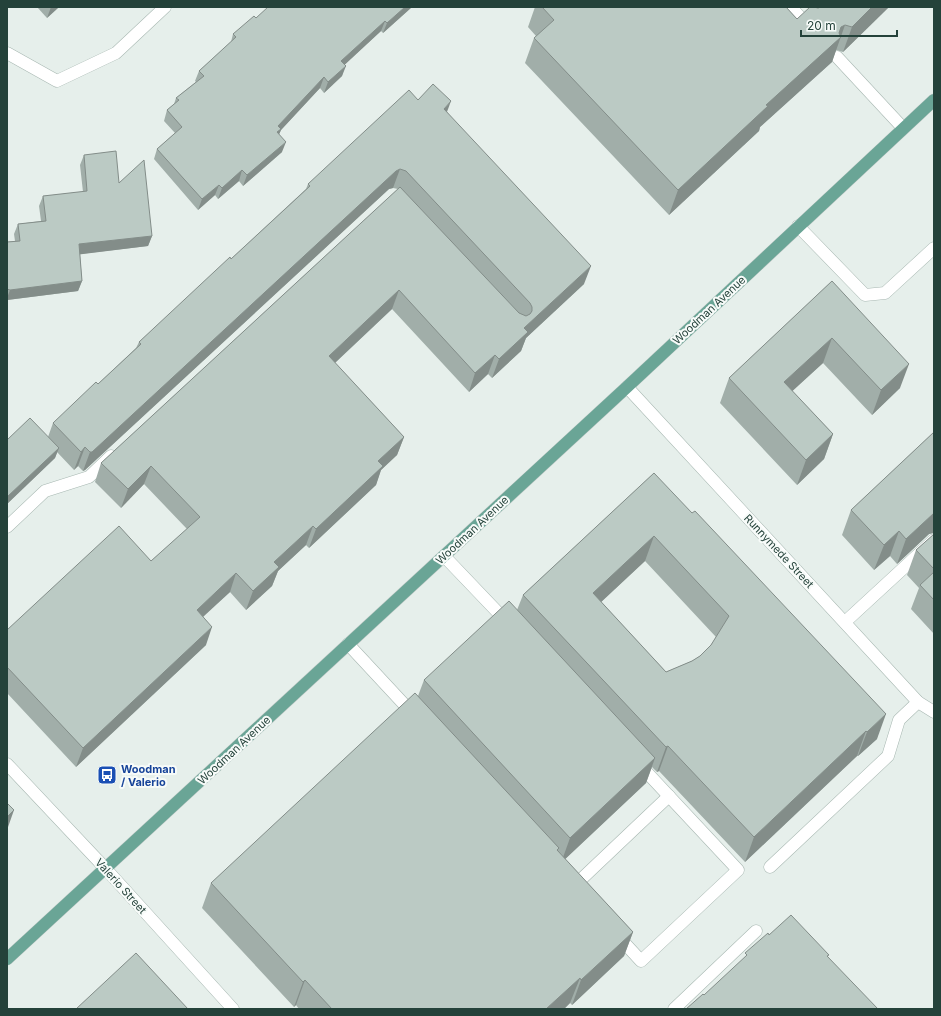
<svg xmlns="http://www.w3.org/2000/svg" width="941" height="1016" font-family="Inter,sans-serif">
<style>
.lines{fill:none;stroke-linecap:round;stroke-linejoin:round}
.service-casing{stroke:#a8b8b2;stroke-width:13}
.minor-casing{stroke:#a8b8b2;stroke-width:13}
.tertiary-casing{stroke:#a8b8b2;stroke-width:13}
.primary-casing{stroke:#c2cac8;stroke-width:13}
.service{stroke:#fff;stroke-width:12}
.minor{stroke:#fff;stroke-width:12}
.tertiary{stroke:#fff;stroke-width:12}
.primary{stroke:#6aa596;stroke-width:12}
.wall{fill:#a1aea9;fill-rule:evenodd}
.shaded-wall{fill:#838d89}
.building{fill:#bbcac4;stroke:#838d89;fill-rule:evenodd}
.labels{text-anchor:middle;stroke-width:4;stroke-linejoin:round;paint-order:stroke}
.street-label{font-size:11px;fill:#24423a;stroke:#f7fbf9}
.transit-label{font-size:11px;font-weight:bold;fill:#164399;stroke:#f7fbf9;text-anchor:start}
</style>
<rect width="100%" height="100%" fill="#e6efeb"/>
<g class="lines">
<g class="service-casing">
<g id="service">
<polyline points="791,7 808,26"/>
<polyline points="837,57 903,128"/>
<polyline points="798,226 865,295 885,293 934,248"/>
<polyline points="7,527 45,491 89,477 111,456"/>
<polyline points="444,556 508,623"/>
<polyline points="845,622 934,540"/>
<polyline points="348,644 414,715"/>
<polyline points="770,867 888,756 899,720 918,702"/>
<polyline points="573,887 669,796"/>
<polyline points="618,936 641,961 738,870 638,763"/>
<polyline points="674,1009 756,931"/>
</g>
</g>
<g class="minor-casing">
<g id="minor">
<polyline points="7,53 57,81 116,53 165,7"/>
<polyline points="627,387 918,702 934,712"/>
<polyline points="105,868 233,1009"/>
</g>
</g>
<g class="tertiary-casing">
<polyline id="tertiary" points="7,764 105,868"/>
</g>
<g class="primary-casing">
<polyline id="primary" points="7,959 627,387 934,100"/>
</g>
<use href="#service" class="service"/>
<use href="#minor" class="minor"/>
<use href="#tertiary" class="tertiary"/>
<use href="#primary" class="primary"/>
</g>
<g class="wall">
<polygon points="37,7 59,7 47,18"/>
<polygon points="412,7 383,33 381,31 345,64 342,76 324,93 320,88 281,130 279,134 282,152 243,186 239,181 218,199 215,195 198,210 154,159 157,149 175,133 164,121 167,110 174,104 176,98 196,82 195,81 199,71 231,42 233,34 256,18"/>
<polygon points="535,7 786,7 797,19 818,8 818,7 889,7 843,52 836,50 832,62 760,127 759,131 669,215 525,63 534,38 536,36 528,27"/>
<polygon points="418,100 447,112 584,284 526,338 521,351 492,378 488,374 469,392 392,309 335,363 404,437 397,455 381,470 376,485 309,548 306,545 278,571 272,586 246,610 230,592 203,616 206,645 76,767 7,693 7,630 151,561 187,529 144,484 121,508 95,482 101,463 398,189 393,188 389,189 85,470 83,471 78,466 74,470 57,452 55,458 7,504 7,440 48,437 53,423 98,384 136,348 139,342 231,259 306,189 308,184"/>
<polygon points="84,155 119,183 152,236 148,246 80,254 82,281 78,291 7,300 7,242 15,241 14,234 18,224 41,221 39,206 43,196 83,192 80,165"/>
<polygon points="832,281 900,388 872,415 823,363 792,391 833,434 824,459 797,485 720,403 729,378"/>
<polygon points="934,432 934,533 933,533 929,534 897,564 890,556 874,570 842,535 851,510"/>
<path d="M654,473l223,266 -19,17h-1l-112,106 -86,-91 -2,1 -5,-5 -6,16 -81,76 68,73 -9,24 -52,49 -2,-2 -6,6h-265l-3,-4 -2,2 -92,-99 9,-25 207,-187 6,-16 93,-70 6,-15zM645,561l71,76 -5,8 -11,11 -8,5 -26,11 -65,-70z"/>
<polygon points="934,534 934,634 911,609 919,588 907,575 916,550"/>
</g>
<g class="shaded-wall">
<polygon points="51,7 59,7 47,18"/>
<polygon points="405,7 412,7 383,33 387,23"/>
<polygon points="872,7 889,7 843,52 852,27"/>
<polygon points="385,21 381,31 338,71 341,61"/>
<polygon points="845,25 832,62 760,127 759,131 669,215 678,190 766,105 841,27"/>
<polygon points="346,66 342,76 324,93 328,82"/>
<polygon points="324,77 320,88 281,130 277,139 278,126"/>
<polygon points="451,101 444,120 444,109"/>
<polygon points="286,142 282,152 243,186 247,175"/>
<polygon points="400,169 393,188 389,189 85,470 83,471 90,452 396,171"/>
<polygon points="242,170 239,181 218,199 222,188"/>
<polygon points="219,185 215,195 198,210 202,199"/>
<polygon points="152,236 148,246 75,255 79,244"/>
<polygon points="591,266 584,284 526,338 521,351 492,378 499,359 524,328"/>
<polygon points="82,281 78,291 7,300 7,298 10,290"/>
<polygon points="399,290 392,309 322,375 329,356"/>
<polygon points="832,338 823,363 775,407 784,382"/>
<polygon points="495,355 488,374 469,392 475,373"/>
<polygon points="909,364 900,388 872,415 881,390"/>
<polygon points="833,434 824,459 797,485 806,460"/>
<polygon points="404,437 397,455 381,470 376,485 309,548 316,529 378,461"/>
<polygon points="85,447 78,466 74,470 81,452"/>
<polygon points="59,448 55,458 7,504 7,497"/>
<polygon points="151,466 144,484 121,508 128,489"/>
<polygon points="934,513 934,529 933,533 929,534 897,564 906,539"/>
<polygon points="313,526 306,545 278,571 272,586 246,610 253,591 274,562"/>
<polygon points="899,531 890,556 874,570 884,545"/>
<polygon points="654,536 645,561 584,618 593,593"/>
<polygon points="236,573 230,592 190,629 197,610"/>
<polygon points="212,627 206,645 76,767 83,748"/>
<polygon points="886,714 877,739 858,756 867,732"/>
<polygon points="866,731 857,756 745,862 754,837"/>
<polygon points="668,746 659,771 657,772 666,747"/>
<polygon points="655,758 646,783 561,863 570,838"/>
<polygon points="14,810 7,830 7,817"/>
<polygon points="633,932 624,956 572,1005 581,980"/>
<polygon points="580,978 570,1003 564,1009 546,1009"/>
<polygon points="305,980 296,1005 294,1007 303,982"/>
</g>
<g class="building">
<polygon points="268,7 405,7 387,23 385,21 341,61 346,66 328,82 324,77 278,126 281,129 277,132 286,142 247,175 242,170 222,188 219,185 202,199 157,149 182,127 167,110 179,100 176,98 204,76 199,71 236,37 233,34 254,16 256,18"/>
<polygon points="542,7 786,7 797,19 810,7 814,7 818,8 821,7 872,7 852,27 845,25 841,27 839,33 841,37 766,105 768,106 678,190 534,38 554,20"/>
<polygon points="433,84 451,101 444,109 591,266 524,328 528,332 499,359 495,355 475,373 399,290 329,356 404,437 378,461 383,466 316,529 313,526 274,562 279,567 253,591 236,573 197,610 212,627 83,748 7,667 7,630 119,526 151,561 200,517 151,466 128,489 101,463 400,187 519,313 526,316 530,314 532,311 532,307 530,303 406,171 400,169 396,171 92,452 90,452 85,447 81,452 53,423 96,382 98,384 141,344 139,342 230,257 231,259 310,186 308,184 409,90 418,100"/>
<polygon points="116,151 119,183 144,160 152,236 79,244 82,281 10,290 7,289 7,242 20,241 18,224 46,221 43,196 87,191 84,155"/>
<polygon points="832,281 909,364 881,390 832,338 784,382 833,434 806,460 729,378"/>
<polygon points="30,418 59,448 7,497 7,440"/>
<polygon points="934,432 934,513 906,539 899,531 884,545 851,510"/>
<path d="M654,473l38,40 3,-2 191,203 -19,18 -1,-1 -112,106 -86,-91 -2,1 -143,-152zM654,536l75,80 -18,29 -11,11 -8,5 -26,11 -73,-79z"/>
<polygon points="934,534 934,569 916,550"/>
<polygon points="934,572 934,600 920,585"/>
<polygon points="509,601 655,758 570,838 424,680"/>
<polygon points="415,693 559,848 557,850 633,932 581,980 580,978 546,1009 332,1009 305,980 303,982 211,883"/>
<polygon points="7,803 14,810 7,817"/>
<polygon points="791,915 829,955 827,956 878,1009 686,1009 703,994 704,995 747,955 745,953 768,933 769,935"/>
<polygon points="136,953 188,1009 76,1009"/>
</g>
<defs>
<g id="bus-square" transform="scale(1)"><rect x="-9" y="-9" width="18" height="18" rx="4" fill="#1a4fb4" stroke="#f7fbf9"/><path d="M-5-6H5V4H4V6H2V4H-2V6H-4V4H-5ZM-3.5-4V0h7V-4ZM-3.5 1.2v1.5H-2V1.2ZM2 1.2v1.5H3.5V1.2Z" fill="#fff"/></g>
</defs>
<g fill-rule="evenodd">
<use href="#bus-square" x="107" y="775"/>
</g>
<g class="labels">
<g class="street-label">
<text transform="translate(709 310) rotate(-43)" y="4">Woodman Avenue</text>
<text transform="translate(472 530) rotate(-43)" y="4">Woodman Avenue</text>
<text transform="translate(779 551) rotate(47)" y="4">Runnymede Street</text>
<text transform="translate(234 750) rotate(-43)" y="4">Woodman Avenue</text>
<text transform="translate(121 886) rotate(48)" y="4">Valerio Street</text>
</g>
<g class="transit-label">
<text x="121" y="773">Woodman<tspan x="121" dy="13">/ Valerio</tspan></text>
</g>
</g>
<rect width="941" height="1016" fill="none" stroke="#24423a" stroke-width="16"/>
<path d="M801 30v6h96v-6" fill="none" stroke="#24423a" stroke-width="2"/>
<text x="807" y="30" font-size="12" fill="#24423a" stroke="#f7fbf9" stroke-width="3" paint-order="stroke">20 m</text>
</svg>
